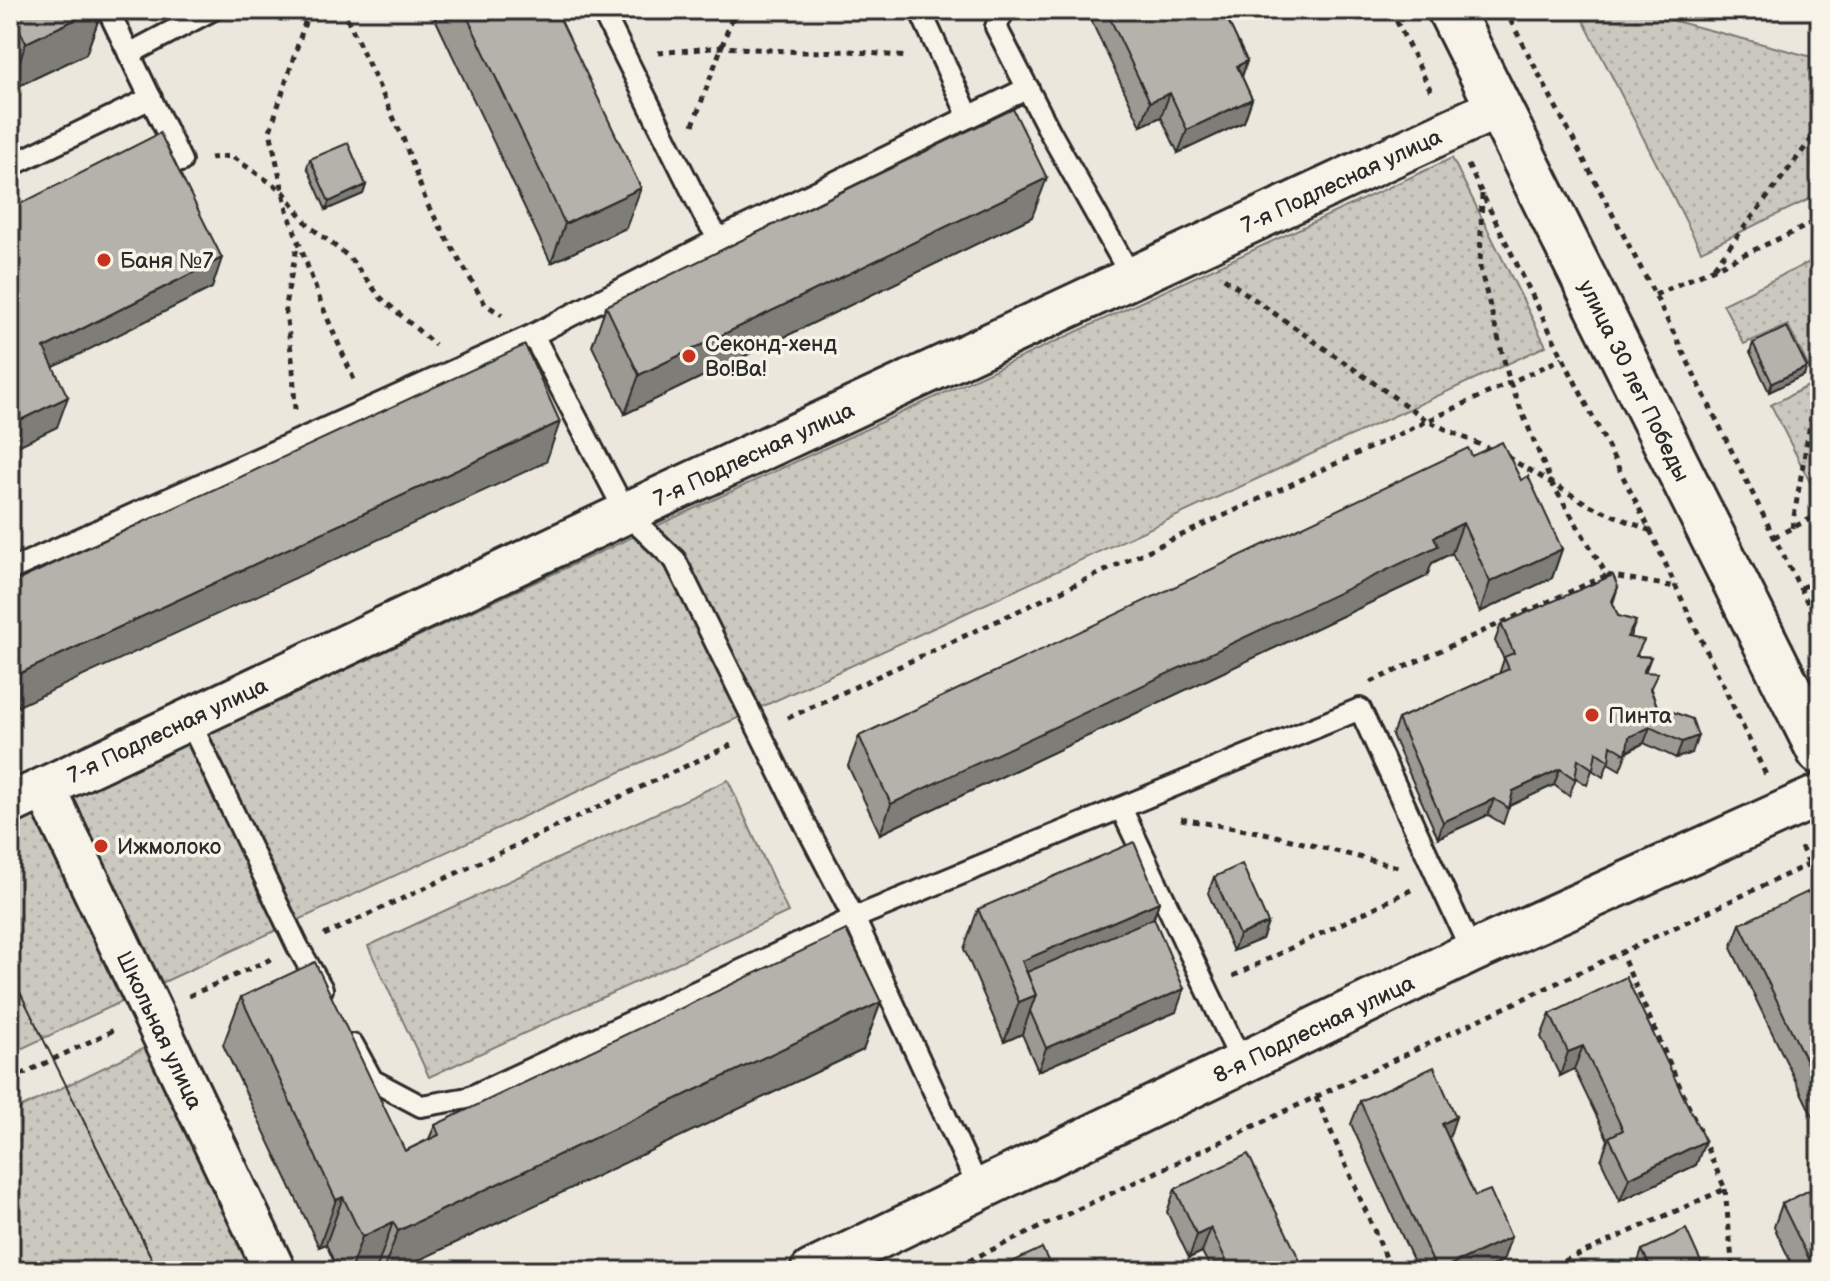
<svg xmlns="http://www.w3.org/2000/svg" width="1830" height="1281" font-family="'Balsamiq Sans',sans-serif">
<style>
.grass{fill:url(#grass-dots);stroke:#7b7a75;stroke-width:2}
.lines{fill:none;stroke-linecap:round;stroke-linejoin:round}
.lane-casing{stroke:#2b2b2b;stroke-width:26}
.street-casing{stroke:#2b2b2b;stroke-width:46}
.secondary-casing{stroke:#2b2b2b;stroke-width:50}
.path{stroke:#2b2b2b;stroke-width:5;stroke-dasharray:6 6;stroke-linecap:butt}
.lane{stroke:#f7f3e8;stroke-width:20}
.street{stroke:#f7f3e8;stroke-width:40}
.secondary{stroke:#f7f3e8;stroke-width:44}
.tram{stroke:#2b2b2b;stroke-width:2}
.wall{fill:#9c9993;stroke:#2b2b2b;stroke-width:2}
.shaded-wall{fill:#7f7d78;stroke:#2b2b2b;stroke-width:2}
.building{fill:#b5b2ab;stroke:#2b2b2b;stroke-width:2}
.poi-dot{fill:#c8321e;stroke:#f7f3e8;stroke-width:3}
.labels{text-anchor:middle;stroke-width:7;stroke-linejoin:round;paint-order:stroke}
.street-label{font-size:22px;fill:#2b2b2b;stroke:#f7f3e8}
.poi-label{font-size:22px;fill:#2b2b2b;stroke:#f7f3e8;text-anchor:start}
</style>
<defs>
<pattern id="grass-dots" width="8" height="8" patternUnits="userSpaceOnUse" patternTransform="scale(2)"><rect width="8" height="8" fill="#cbc8bf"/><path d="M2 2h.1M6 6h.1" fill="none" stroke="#aeaca4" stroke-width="1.8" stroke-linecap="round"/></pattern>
</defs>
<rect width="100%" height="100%" fill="#ebe7dd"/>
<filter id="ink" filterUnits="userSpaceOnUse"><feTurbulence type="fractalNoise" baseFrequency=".0125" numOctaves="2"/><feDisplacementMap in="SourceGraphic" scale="16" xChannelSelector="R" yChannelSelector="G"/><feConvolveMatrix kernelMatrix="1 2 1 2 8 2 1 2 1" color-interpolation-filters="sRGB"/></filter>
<g filter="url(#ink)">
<g class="grass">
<polygon points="1578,10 1633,10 1820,59 1820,194 1701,251"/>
<polygon points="1452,158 1546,346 155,986 10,1054 10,825"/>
<polygon points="1820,257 1820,502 1771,405 1816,382 1788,325 1744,344 1723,304"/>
<polygon points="728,780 788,912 429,1077 368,946"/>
<polygon points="179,1031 295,1271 18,1271 10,1254 10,1113"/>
</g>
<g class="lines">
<g class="lane-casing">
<g id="lane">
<polyline points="108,10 181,161"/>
<polyline points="920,10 969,117"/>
<polyline points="1004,10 996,27 1050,132 1132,278"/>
<polyline points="129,54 212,10"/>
<polyline points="10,166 151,98"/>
<polyline points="719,239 1028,88"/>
<polyline points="533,335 626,513 675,560 802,818 854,918 979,1189"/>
<polyline points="10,570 533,335 719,239 705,217 602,10"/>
<polyline points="189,720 298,947 322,989"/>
<polyline points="1121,808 1242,1063"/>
<polyline points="353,1045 372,1080 421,1106 468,1098 854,918 1360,709 1472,952"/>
</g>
</g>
<g class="street-casing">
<g id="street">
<path id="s1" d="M45,788l230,483"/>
<path id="s2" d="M10,804l616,-291 873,-406"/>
<path id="s3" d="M811,1271l661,-319 348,-157"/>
</g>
</g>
<g class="secondary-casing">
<g id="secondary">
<path id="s4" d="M1450,10l370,742"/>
</g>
</g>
<g class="path">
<polyline points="309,10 270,131 287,210 321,303 354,380"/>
<polyline points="338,10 347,18 403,138 427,204 485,304 502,315"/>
<polyline points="1391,10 1433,95"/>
<polyline points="1505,10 1655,295 1774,537 1820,627"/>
<polyline points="658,53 722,47 803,52 850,51 907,57"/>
<polyline points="693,125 735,10"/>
<polyline points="210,158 231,156 283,191 309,226 349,257 381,298 435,345"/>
<polyline points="1468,165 1563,358 1651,532 1676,587 1767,777"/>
<polyline points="1482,194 1480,268 1510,383 1551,482 1607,575 1676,587"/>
<polyline points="1714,267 1820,128"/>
<polyline points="1224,278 1428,421 1494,451"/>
<polyline points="1655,295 1820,220"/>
<polyline points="295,410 293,367 285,305 298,242"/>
<polyline points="1507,457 1589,505 1651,531"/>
<polyline points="1792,528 1820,366"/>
<polyline points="1774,537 1820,514"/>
<polyline points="1801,588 1820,578"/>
<polyline points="1371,682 1607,575"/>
<polyline points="788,718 1563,358"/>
<polyline points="1181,819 1264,833 1398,867"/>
<polyline points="1801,847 1820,886"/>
<polyline points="324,935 731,745"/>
<polyline points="1233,976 1411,890"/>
<polyline points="189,996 271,959"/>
<polyline points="10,1080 114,1030"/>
<polyline points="1316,1097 1392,1271"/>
<polyline points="1725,1189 1733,1271"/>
<polyline points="947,1271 1809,864"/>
<polyline points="1542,1271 1725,1189 1621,953"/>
</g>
<use href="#lane" class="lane"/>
<use href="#street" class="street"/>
<use href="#secondary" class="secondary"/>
<polyline class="tram" points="10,972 158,1271"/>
</g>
<g class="wall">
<polygon points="10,10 102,10 86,54 10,90"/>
<polygon points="431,10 556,10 626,228 551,263"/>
<polygon points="1093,10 1223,10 1247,61 1242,77 1252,99 1244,122 1178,153 1161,117 1141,126 1090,18"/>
<polygon points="310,159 366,185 363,194 326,210 307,167"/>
<polygon points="1032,217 625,414 592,346 606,306"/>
<polygon points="1753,343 1804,375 1769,392 1750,352"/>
<polygon points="1472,456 1521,480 1562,549 1552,578 1480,612 1452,553 1432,563 1427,576 880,834 848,766 859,736"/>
<polygon points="1618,587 1613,603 1618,616 1636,621 1630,637 1638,656 1651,657 1645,673 1657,706 1692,753 1676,758 1644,743 1627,752 1620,770 1608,763 1603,777 1592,770 1587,785 1576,778 1569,796 1554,785 1509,806 1503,824 1488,815 1438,838 1392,735 1398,719 1499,674 1504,659 1495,641 1501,624"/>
<polygon points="1214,877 1268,923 1262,939 1233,951 1208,893"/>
<polygon points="1820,891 1820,1113 1813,1117 1731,948 1740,924"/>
<polygon points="1159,902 1154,918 1176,1012 1038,1071 1022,1034 1004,1042 964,949 978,909"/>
<polygon points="241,997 405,1151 429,1139 435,1125 881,1002 863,1050 396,1271 377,1271 376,1270 373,1271 338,1271 326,1244 319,1247 223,1045"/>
<polygon points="1550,1014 1705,1141 1696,1165 1620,1201 1601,1160 1608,1140 1574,1069 1560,1076 1541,1037"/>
<polygon points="1360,1101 1449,1138 1503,1261 1480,1271 1418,1271 1351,1124"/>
<polygon points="1175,1189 1305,1271 1212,1271 1202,1252 1189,1258 1167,1212"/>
<polygon points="1782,1204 1820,1271 1795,1271 1774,1227"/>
<polygon points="1642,1250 1705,1271 1635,1271"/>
</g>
<g class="shaded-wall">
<polygon points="95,10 102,10 86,54 10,90 26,43"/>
<polygon points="1247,61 1239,85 1237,66"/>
<polygon points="1170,93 1161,117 1141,126 1150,102"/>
<polygon points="1252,99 1244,122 1178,153 1187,130"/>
<polygon points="1047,178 1032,217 625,414 639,375"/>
<polygon points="366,185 363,194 326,210 329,202"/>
<polygon points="641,188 626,228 551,263 565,224"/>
<polygon points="222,258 212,288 34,377 44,348"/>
<polygon points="1807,367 1804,375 1769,392 1772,383"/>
<polygon points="68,397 57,427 10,450 10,425"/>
<polygon points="560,422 546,462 10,710 10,678"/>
<polygon points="1463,523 1452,553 1432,563 1427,576 880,834 891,804"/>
<polygon points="1562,549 1552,578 1480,612 1490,582"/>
<polygon points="1650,727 1644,743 1623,753 1629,737"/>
<polygon points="1698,736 1692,753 1676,758 1682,742"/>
<polygon points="1560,769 1554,785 1507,807 1513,791"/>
<polygon points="1494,799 1488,815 1438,838 1443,822"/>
<polygon points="1159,902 1145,941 1023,994 1022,961"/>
<polygon points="1268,923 1262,939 1233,951 1239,935"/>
<polygon points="1184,989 1176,1012 1038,1071 1046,1048"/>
<polygon points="1036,995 1022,1034 1004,1042 1019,1002"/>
<polygon points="881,1002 863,1050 396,1271 383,1271 398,1231"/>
<polygon points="1583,1046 1574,1069 1560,1076 1568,1052"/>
<polygon points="1820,1098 1820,1113 1813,1117"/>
<polygon points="1456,1117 1448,1141 1442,1124"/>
<polygon points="1705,1141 1696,1165 1620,1201 1629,1178"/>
<polygon points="343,1197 326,1244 319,1247 336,1200"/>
<polygon points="393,1222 376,1270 373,1271 350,1271 362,1237"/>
<polygon points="1211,1228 1202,1252 1189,1258 1197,1235"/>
<polygon points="1511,1237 1503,1261 1480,1271 1437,1271"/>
</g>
<g class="building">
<polygon points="10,10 95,10 26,43"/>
<polygon points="464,10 556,10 641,188 565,224"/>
<polygon points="1106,10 1223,10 1247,61 1237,66 1252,99 1187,130 1170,93 1150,102"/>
<polygon points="1013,109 1047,178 639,375 606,306"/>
<polygon points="160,133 222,258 44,348 68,397 10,425 10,209"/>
<polygon points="348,143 366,185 329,202 310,159"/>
<polygon points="1787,327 1807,367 1772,383 1753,343"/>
<polygon points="525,345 560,422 10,678 10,584"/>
<polygon points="1502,442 1521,480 1528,476 1562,549 1490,582 1463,523 1434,537 1438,546 891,804 859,736 1468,448 1472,456"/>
<polygon points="1613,575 1618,587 1612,601 1618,616 1636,621 1627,637 1644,640 1636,656 1651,657 1643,672 1658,673 1650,689 1657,706 1692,719 1698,736 1682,742 1650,727 1629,737 1626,754 1611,745 1609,761 1596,752 1593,769 1578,759 1575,779 1560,769 1513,791 1509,808 1494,799 1443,822 1398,719 1509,669 1504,657 1514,653 1501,624"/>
<polygon points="1134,842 1159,902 1022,961 1036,995 1019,1002 978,909"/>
<polygon points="1242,864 1268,923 1239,935 1214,877"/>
<polygon points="1818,887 1820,891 1820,1090 1740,924"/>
<polygon points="1154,918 1184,989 1046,1048 1030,1011 1036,995 1027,972"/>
<polygon points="846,930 881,1002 398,1231 393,1222 362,1237 343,1197 336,1200 241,997 315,962 405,1151 439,1135 435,1125"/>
<polygon points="1626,977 1705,1141 1629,1178 1609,1137 1623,1130 1583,1046 1568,1052 1550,1014"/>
<polygon points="1434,1067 1456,1117 1442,1124 1475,1196 1490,1190 1511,1237 1437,1271 1360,1101"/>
<polygon points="1248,1154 1305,1271 1231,1271 1211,1228 1197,1235 1175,1189"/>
<polygon points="1815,1187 1820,1197 1820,1271 1815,1271 1782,1204"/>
<polygon points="1686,1229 1705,1271 1652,1271 1642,1250"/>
<polygon points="1042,1248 1053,1271 993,1271"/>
</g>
</g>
<g class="poi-dot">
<circle cx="104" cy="260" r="8"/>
<circle cx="689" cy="356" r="8"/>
<circle cx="1592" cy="715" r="8"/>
<circle cx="101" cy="846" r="8"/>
</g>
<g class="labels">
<g class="street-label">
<text dy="8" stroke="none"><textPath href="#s2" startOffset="1470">7-я Подлесная улица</textPath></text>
<text dy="8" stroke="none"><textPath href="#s4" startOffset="414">улица 30 лет Победы</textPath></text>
<text dy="8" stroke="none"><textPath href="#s2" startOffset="822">7-я Подлесная улица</textPath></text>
<text dy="8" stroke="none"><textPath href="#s2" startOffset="174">7-я Подлесная улица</textPath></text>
<text dy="8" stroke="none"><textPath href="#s3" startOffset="558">8-я Подлесная улица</textPath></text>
<text dy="8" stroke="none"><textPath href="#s1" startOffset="268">Школьная улица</textPath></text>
</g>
<g class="poi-label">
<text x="120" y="268">Баня №7</text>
<text x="705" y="351">Секонд-хенд<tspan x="705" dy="25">Во!Ва!</tspan></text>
<text x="1608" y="723">Пинта</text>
<text x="117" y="854">Ижмолоко</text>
</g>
</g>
<rect width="1830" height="1281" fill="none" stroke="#f7f3e8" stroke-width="40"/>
<rect x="20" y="20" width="1790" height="1241" fill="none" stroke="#2b2b2b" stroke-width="3" filter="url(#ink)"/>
</svg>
